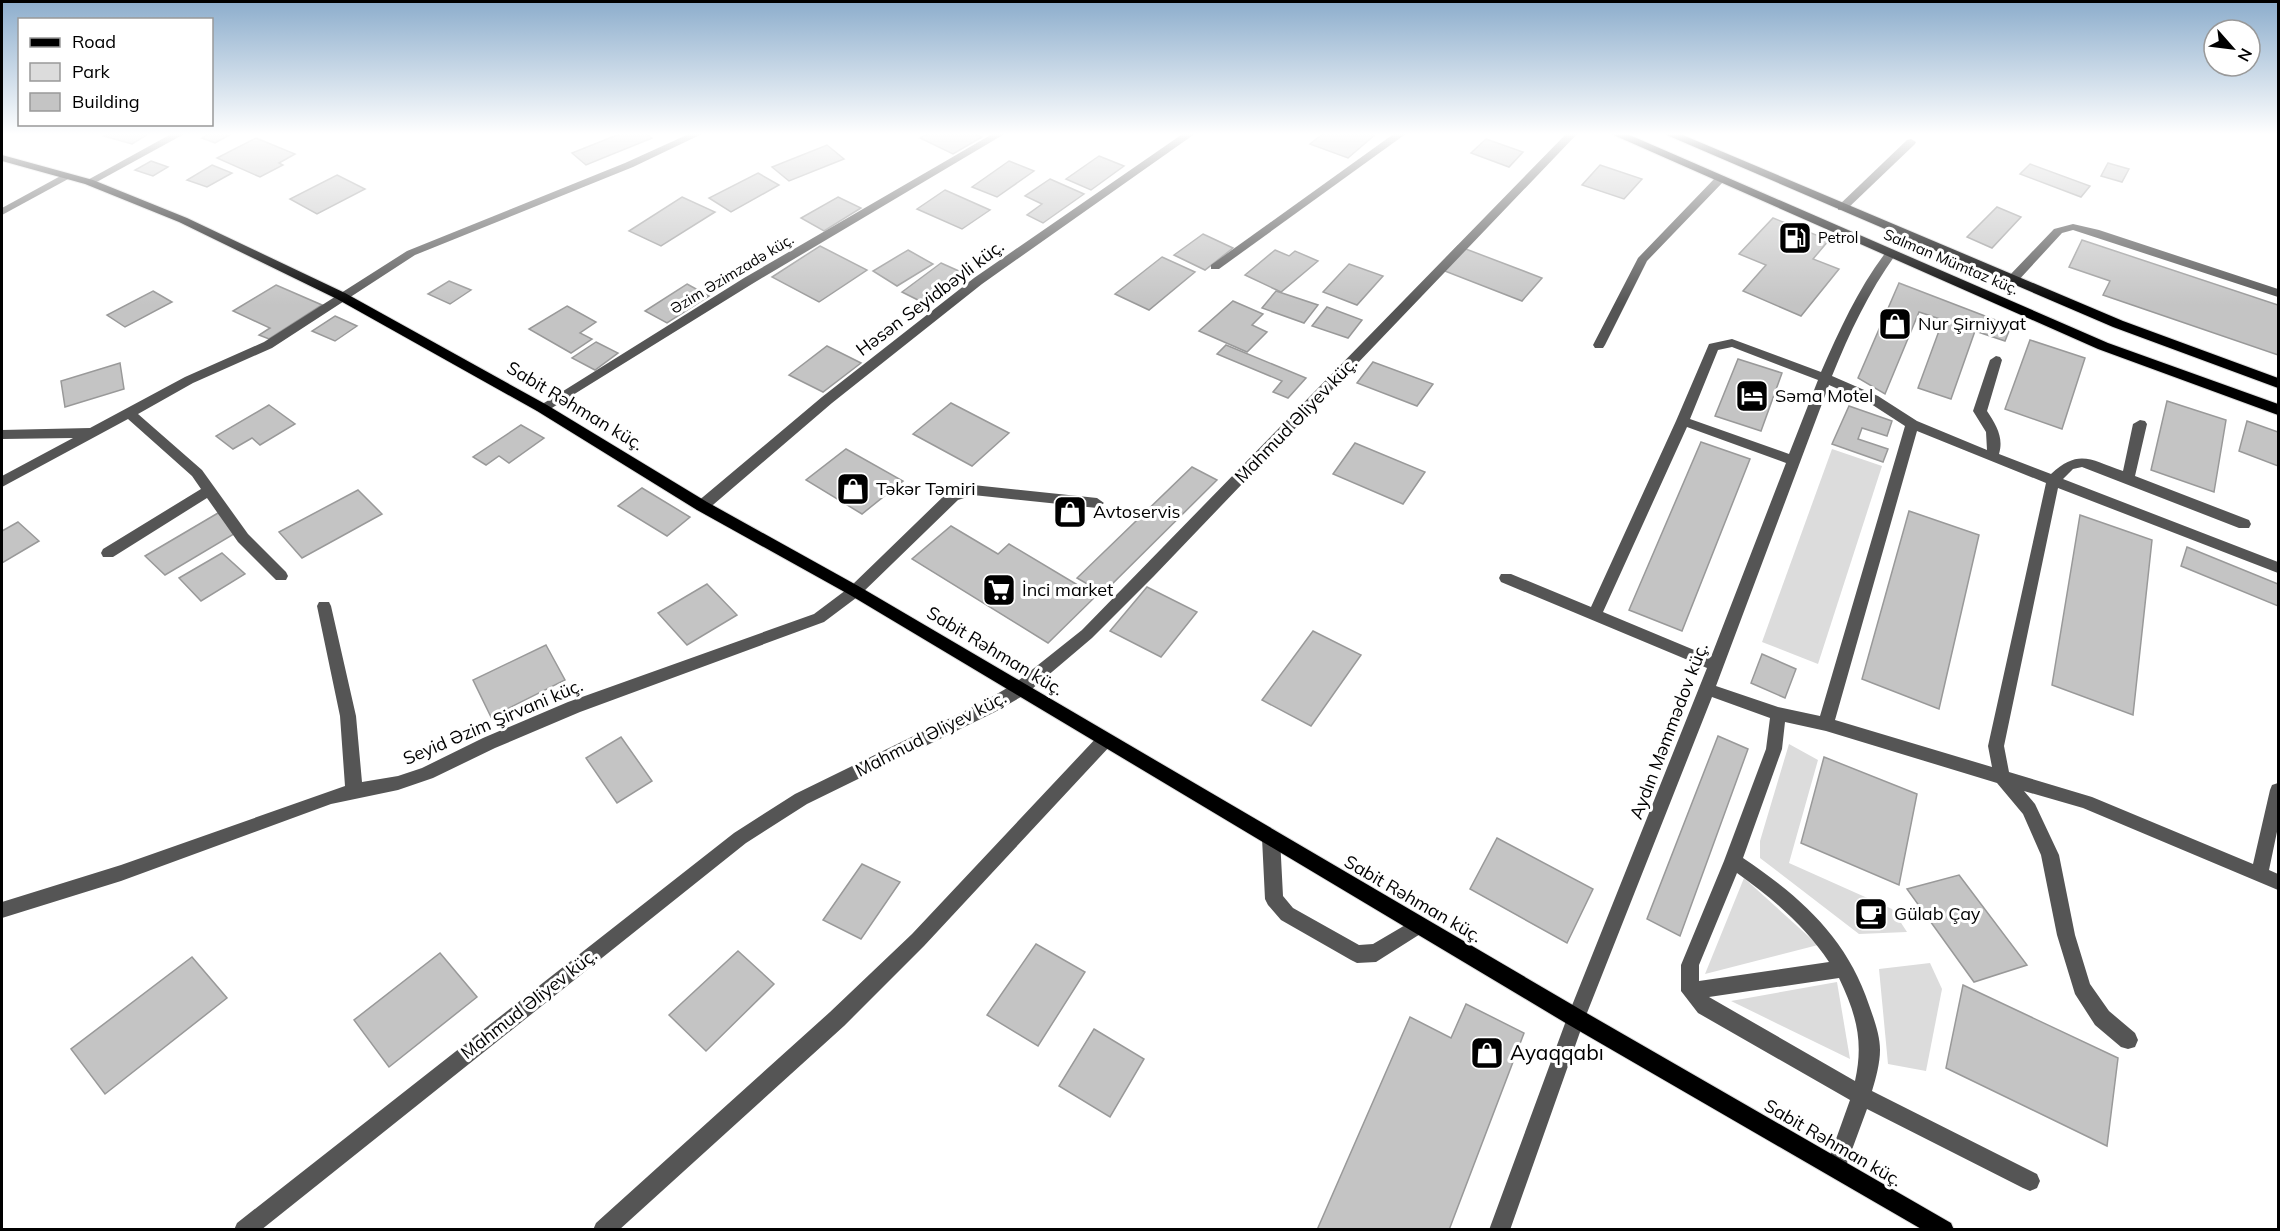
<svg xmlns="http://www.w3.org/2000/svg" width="2280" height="1231" font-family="Mulish,sans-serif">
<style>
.green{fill:#dcdcdc}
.building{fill:#c4c4c4;stroke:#999;stroke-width:1.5}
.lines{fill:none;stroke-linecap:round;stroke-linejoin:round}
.major-casing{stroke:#dbdbdb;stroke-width:2}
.highway-casing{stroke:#dbdbdb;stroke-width:2}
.minor{fill:#555;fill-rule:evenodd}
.major{fill:#000;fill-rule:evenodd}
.highway{fill:#000;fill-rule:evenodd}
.labels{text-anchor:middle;stroke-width:6;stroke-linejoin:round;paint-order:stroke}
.far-poi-label{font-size:15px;fill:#000;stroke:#fff;text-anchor:start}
.far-street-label{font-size:15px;fill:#000;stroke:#fff}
.street-label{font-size:18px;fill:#000;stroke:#fff}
.poi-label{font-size:18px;fill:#000;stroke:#fff;text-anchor:start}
.near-poi-label{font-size:21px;fill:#000;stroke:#fff;text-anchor:start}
</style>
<rect width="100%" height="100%" fill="#fff"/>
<g class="green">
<polygon points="1832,449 1882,466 1818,664 1762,642"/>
<polygon points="1789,744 1818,760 1789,863 1892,909 1907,932 1859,934 1760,858 1760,841"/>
<polygon points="1744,878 1818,945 1705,974"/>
<polygon points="1930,963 1942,989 1926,1071 1888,1064 1879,969"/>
<polygon points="1837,982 1850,1059 1731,1001"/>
</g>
<g class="building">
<polygon points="110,133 150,133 132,144 104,136"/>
<polygon points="210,133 233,133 215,143 202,138"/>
<polygon points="622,133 645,133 652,138 586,165 572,153"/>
<polygon points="929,133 973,133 982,137 953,154 920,138"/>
<polygon points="1324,133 1377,133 1348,158 1310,144"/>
<polygon points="256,138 295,154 279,163 283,165 260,177 217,158"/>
<polygon points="1486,139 1523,152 1509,167 1471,153"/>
<polygon points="827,145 844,159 789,181 772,167"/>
<polygon points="1099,156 1124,166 1091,190 1066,179"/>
<polygon points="151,161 168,167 153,176 135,170"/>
<polygon points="1009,161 1034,171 997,197 972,187"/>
<polygon points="2108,163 2129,169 2122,182 2101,176"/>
<polygon points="2030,164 2090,186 2081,197 2020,174"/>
<polygon points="212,165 232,173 207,187 187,180"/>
<polygon points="1600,165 1642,179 1624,199 1582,185"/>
<polygon points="758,173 779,185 731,212 709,198"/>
<polygon points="337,175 365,189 317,214 290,199"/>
<polygon points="1050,179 1084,194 1043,223 1027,215 1042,204 1025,196"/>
<polygon points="945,190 990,210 962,229 917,209"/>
<polygon points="682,197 715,212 661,246 629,231"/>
<polygon points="838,197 861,208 824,231 801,218"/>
<polygon points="1997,207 2021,217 1992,248 1967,237"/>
<polygon points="1773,218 1829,240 1813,259 1839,269 1801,316 1743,291 1766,265 1739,254"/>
<polygon points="1203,234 1233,248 1205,270 1174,255"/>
<polygon points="2082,240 2278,305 2278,355 2103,295 2110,281 2069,267"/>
<polygon points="820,246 867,270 819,302 772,277"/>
<polygon points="1458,246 1542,278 1522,301 1437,268"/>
<polygon points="908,250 933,264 897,286 873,271"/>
<polygon points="1275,250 1289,256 1295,251 1318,261 1281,292 1245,275"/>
<polygon points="1162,257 1195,272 1149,310 1115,294"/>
<polygon points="941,263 970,276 930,306 902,292"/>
<polygon points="1349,264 1383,276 1357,305 1323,292"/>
<polygon points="449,281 471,290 450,304 428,294"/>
<polygon points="1899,283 2011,326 2005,341 1975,331 1951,399 1918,388 1943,320 1919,312 1885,394 1858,378"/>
<polygon points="687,284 709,296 667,323 645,311"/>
<polygon points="276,285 322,305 269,339 259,335 270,328 233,311"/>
<polygon points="153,291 172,302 125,327 107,315"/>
<polygon points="1276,291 1318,305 1304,323 1262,308"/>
<polygon points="1233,301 1263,314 1252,325 1267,332 1247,352 1199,331"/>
<polygon points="567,306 596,322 580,333 592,339 571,353 529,329"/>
<polygon points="1327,307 1362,320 1348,338 1312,326"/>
<polygon points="335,316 357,326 335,341 312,331"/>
<polygon points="2030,340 2085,358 2062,429 2005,409"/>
<polygon points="596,342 618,353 595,370 572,358"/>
<polygon points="1226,345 1306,378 1288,398 1273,392 1282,381 1217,354"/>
<polygon points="827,346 861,363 823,392 789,375"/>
<polygon points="1738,359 1782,373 1761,431 1715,416"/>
<polygon points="1373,362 1433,384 1417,406 1357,383"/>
<polygon points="120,363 124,389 65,407 61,381"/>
<polygon points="2167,401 2226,420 2214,492 2151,470"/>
<polygon points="951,403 1009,433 972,466 913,434"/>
<polygon points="269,405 295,424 260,445 252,438 233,449 216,436"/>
<polygon points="1849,406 1892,421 1887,436 1862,428 1858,439 1888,449 1883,462 1832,444"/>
<polygon points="2247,421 2278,432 2278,466 2239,451"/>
<polygon points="521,425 544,438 509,463 499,456 486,465 473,457"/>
<polygon points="1701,442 1750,459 1682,631 1629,610"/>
<polygon points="1355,443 1425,472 1403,504 1333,474"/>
<polygon points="846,449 903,481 862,514 806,480"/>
<polygon points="1192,467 1217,480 1103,593 1077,578"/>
<polygon points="642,488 690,517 667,536 618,506"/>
<polygon points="358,490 382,514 302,558 279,532"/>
<polygon points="1909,511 1979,535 1939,709 1862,679"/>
<polygon points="218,513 239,531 165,575 145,556"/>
<polygon points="2080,515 2152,540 2133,715 2052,685"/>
<polygon points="18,522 39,541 2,563 2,531"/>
<polygon points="951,526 998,554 1009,544 1096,596 1048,643 912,559"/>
<polygon points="2187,547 2278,584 2278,606 2181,566"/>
<polygon points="222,553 245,574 201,601 179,578"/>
<polygon points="707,584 737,615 687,645 658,613"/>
<polygon points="1147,587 1197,612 1161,657 1110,631"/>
<polygon points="1313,631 1361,655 1311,726 1262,700"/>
<polygon points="546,645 565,680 491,717 473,680"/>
<polygon points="1762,654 1796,669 1785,698 1751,683"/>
<polygon points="1718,736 1748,749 1680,936 1647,919"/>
<polygon points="621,737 652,781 617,803 586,758"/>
<polygon points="1824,757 1917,794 1899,885 1801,843"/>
<polygon points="1497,838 1593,889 1567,943 1470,889"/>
<polygon points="862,864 900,882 861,939 823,920"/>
<polygon points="1959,875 2027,965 1974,982 1907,889"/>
<polygon points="1036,944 1085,972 1038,1046 987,1015"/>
<polygon points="738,951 774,984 706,1051 669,1015"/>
<polygon points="440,953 477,997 389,1067 354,1020"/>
<polygon points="192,957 227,998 105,1094 71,1049"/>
<polygon points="1963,985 2118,1058 2107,1146 1946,1068"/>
<polygon points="1466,1004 1524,1033 1449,1230 1317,1230 1410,1017 1451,1038"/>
<polygon points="1094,1029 1144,1059 1110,1117 1059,1086"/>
</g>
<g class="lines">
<g class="major-casing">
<polygon id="major" points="2,155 93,180 187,218 345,293 547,405 707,502 860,587 1583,1011 1951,1223 1954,1230 1923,1230 1569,1025 850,595 697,510 537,411 337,299 179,222 85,184 2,161"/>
</g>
<g class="highway-casing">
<g id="highway">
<polygon points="1609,133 1625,133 2108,343 2278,404 2278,415 2098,349"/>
<polygon points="1662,133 1678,133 2123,321 2278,378 2278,388 2113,327"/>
</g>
</g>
<g class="minor">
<polygon points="173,133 186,133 93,184 85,184 84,182"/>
<polygon points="691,133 704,133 633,167 415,255 272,348 193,383 138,414 202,470 248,534 286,572 288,576 286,580 276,580 238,542 207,498 113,557 103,557 101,553 103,549 201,489 192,476 128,419 2,487 2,476 73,438 2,439 2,430 90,428 185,377 264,342 407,251 625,163"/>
<polygon points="994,133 1006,133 752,284 547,411 537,411 536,408 744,278"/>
<polygon points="1184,133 1196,133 982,284 832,403 707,510 697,510 695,506 697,502 822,397 974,278"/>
<polygon points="1395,133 1407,133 1219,269 1211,269 1211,265"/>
<polygon points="1567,133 1578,133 1154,576 1092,638 1026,694 995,712 807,804 746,843 261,1230 234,1230 237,1223 734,833 795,794 983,702 1014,684 1082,630"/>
<polygon points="1911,139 1916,142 1915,144 1846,210 1838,210 1838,206 1907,140"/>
<polygon points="66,173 71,176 70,178 2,215 2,208"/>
<polygon points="1720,176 1724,177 1724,181 1647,261 1605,345 1603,348 1595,348 1593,345 1638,258 1716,177"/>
<polygon points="2073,224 2099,230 2278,289 2278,297 2073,230 2062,233 2016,283 2008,283 2008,277 2054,229"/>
<path d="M1890,251l6,3c-28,39 -46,78 -64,122l46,20 39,25 70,29 -1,-18 -13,-21 17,-51 6,-4 4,1 2,3 -15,51c9,14 17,26 12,43l52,20c28,-26 40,-14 72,-3l10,-47 7,-4 5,1 2,3 -12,52 114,44 2,4 -2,4h-10l-157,-61 -9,2 -10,10 215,83v11l-220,-85 -54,258 5,26 83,25 161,67 17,-74 2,-5 6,-2v44l-9,43 9,4v16l-195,-82 -59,-17 11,13 24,51 16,80 15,49 19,27 26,22 3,7 -3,7 -7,2 -7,-2 -26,-22 -20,-31 -18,-59 -16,-80 -18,-41 -26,-31 -171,-52 -41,-9 -3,27 -39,109c58,39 104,80 126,147 5,14 11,30 11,45 0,13 -4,28 -8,41l165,83 3,7 -3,7 -7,3 -7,-3 -156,-79 -24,65 -7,3 -7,-3 -3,-7 24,-67 -152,-87 -17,-22v-26l43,-104 42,-112 4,-31 -58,-21 -127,321 -75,212h-21l78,-212 140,-350 -206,-86 -2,-4 2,-4h10l80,33 85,-186 33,-77 23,-5 89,33c19,-43 37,-83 65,-120zM1732,347l86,33 -29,74 -99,-35 28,-69zM1829,385l39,17 37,24 -85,290 -42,-9 -62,-21zM1687,427l99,36 -75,194 -108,-45zM1917,431l129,52 -58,263 4,21 -157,-47zM1737,873c34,24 68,53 92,89l-130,19v-16zM1839,978c17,36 25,63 16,103l-146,-84z"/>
<polygon points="973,485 1097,498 1104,503 1097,508 973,495 958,500 860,595 824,622 580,712 495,748 433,778 398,790 331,804 121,881 2,918 2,902 121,865 345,786 340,716 317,606 319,602 329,602 331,606 356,716 362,782 398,776 422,768 483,738 568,702 814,614 850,587 948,492"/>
<polygon points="1105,733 1111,735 1113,740 1111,745 924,946 844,1026 619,1230 593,1230 596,1223 830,1012 912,934 1099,735"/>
<polygon points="1271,830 1277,833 1280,838 1283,896 1293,908 1359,945 1373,944 1419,917 1425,919 1428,925 1425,931 1376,962 1357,963 1351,960 1281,920 1268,905 1265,899 1262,838 1265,833"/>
</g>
<use href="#major" class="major"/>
<use href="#highway" class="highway"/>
</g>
<linearGradient id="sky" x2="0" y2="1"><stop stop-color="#8cadcc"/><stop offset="0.44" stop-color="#fff"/><stop offset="1" stop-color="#fff" stop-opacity="0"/></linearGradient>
<rect width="2280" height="305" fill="url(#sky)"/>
<defs>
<g id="fuel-square" transform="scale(1.725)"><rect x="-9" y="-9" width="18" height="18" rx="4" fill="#000" stroke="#fff"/><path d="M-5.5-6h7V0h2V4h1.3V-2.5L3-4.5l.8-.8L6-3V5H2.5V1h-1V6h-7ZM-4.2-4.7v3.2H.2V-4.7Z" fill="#fff"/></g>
<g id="shop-square" transform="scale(1.725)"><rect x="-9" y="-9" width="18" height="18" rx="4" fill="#000" stroke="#fff"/><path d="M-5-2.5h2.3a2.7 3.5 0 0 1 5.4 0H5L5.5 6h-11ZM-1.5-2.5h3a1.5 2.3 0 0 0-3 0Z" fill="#fff"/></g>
<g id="hotel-square" transform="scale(1.725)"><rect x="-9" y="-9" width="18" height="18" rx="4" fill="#000" stroke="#fff"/><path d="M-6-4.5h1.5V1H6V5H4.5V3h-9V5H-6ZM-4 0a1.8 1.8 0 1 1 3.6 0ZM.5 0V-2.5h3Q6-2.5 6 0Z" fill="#fff"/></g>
<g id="supermarket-square" transform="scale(1.725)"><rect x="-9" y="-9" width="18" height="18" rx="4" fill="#000" stroke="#fff"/><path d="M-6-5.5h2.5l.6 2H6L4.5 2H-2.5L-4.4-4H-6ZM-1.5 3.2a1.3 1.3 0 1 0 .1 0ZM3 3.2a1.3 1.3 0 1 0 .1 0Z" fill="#fff"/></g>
<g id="cafe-square" transform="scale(1.725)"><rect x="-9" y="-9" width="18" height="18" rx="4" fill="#000" stroke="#fff"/><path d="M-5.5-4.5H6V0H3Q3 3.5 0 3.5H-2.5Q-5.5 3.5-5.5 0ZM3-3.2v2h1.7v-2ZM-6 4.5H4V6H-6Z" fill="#fff"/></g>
</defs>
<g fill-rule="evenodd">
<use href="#fuel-square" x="1795" y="238"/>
<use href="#shop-square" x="1895" y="324"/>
<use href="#hotel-square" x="1752" y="396"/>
<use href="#shop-square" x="853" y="489"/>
<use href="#shop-square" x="1070" y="512"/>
<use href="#supermarket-square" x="999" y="590"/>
<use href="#cafe-square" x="1871" y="914"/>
<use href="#shop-square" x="1487" y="1053"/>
</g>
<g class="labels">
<g class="far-poi-label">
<text x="1818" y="243">Petrol</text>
</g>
<g class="far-street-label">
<text transform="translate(1951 262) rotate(23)" y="5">Salman Mümtaz küç.</text>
<text transform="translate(732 274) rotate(-31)" y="5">Əzim Əzimzadə küç.</text>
</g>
<g class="street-label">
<text transform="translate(930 298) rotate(-37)" y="6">Həsən Seyidbəyli küç.</text>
<text transform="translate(575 406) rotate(31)" y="6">Sabit Rəhman küç.</text>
<text transform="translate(1296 420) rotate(-46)" y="6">Mahmud Əliyev küç.</text>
<text transform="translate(995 651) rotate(31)" y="6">Sabit Rəhman küç.</text>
<text transform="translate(493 722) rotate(-23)" y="6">Seyid Əzim Şirvani küç.</text>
<text transform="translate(1669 731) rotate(-69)" y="6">Aydın Məmmədov küç.</text>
<text transform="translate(931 734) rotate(-27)" y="6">Mahmud Əliyev küç.</text>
<text transform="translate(1413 899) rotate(30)" y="6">Sabit Rəhman küç.</text>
<text transform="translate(529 1004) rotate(-38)" y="6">Mahmud Əliyev küç.</text>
<text transform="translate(1833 1143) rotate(30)" y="6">Sabit Rəhman küç.</text>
</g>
<g class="poi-label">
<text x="1918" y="330">Nur Şirniyyat</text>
<text x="1775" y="402">Səma Motel</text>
<text x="876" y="495">Təkər Təmiri</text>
<text x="1093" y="518">Avtoservis</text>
<text x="1022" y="596">İnci market</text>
<text x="1894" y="920">Gülab Çay</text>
</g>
<g class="near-poi-label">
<text x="1510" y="1060">Ayaqqabı</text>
</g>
</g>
<rect width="2280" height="1231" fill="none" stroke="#000000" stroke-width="6"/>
<rect x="18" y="18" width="195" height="108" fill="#ffffff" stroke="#999999" stroke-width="1.5"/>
<rect x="30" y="38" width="30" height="9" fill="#000000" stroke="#999999" stroke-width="1.5"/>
<text x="72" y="48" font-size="18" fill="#000000">Road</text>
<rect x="30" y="63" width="30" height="18" fill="#dcdcdc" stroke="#999999" stroke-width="1.5"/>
<text x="72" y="78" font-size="18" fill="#000000">Park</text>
<rect x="30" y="93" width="30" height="18" fill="#c4c4c4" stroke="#999999" stroke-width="1.5"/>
<text x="72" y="108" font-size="18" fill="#000000">Building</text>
<g transform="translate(2232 48) rotate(118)"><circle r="28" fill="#ffffff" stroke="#999999" stroke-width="1.5"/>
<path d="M0-4.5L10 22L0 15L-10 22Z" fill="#000000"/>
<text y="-9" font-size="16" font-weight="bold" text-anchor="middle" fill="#000000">N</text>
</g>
</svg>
